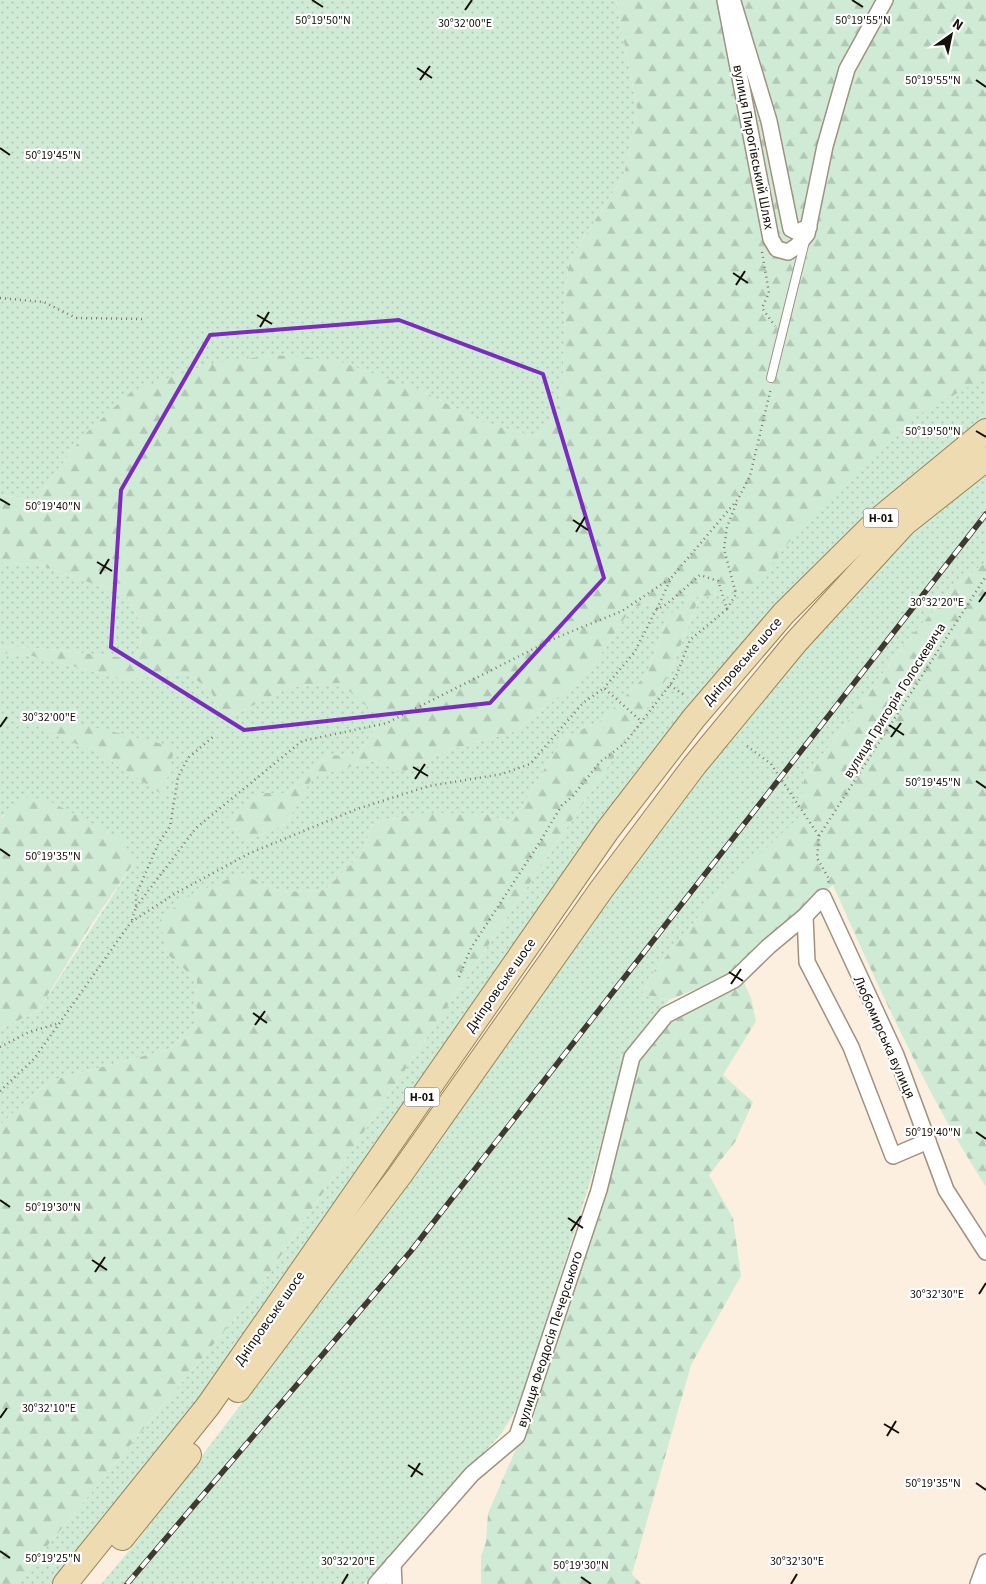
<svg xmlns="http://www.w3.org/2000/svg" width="986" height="1584" font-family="'Source Sans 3',sans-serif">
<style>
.grass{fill:url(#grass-dots);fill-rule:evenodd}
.forest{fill:url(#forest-firs)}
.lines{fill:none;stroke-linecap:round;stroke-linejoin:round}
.lane-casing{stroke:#a1917f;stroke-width:10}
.street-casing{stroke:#a1917f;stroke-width:18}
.primary-casing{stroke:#9a8456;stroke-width:26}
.path{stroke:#81776d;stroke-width:2.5;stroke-dasharray:1 4;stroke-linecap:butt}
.lane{stroke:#fff;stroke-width:8}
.street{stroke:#fff;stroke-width:15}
.primary{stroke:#eedbb2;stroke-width:24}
.rail-casing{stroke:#413931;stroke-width:5.5}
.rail{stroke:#fff;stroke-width:4;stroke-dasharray:11;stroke-linecap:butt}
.marked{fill:none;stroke:#7b2cbf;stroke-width:4;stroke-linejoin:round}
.ticks{fill:none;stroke:#150f09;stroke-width:2}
.labels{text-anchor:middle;stroke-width:4.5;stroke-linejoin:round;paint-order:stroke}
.shield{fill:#fff;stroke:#5b5753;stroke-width:1}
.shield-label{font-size:12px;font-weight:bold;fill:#150f09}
.street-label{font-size:14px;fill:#150f09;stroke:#fff}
.ticks-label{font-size:12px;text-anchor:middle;fill:#150f09;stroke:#fff;stroke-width:4.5;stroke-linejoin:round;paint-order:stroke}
</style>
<defs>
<pattern id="grass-dots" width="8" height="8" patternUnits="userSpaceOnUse" patternTransform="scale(1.25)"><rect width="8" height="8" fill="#d0ebd5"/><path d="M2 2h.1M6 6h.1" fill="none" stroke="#b2c8b6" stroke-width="1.8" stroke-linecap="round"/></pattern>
<pattern id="forest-firs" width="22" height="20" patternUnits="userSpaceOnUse" patternTransform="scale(1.25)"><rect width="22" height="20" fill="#d0ebd5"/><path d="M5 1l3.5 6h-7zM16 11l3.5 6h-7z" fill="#b2c8b6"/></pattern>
</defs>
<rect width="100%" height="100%" fill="#fdefe0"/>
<g class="grass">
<polygon points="0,0 616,0 637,109 624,175 569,261 565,297 563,379 557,415 536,436 486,424 422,391 83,436 36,500 0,495"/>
<path d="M986,0v435l-108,85 -184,198 -486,688 -143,178h-49l242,-294 411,-615 30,-76 -31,16 -21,59 -45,46 -39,18 -51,85 -29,-10h-67l-43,10 -11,30 -37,37 -43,2 -41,-18 -74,80 30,26 -1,43 -26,26 -121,32 -49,44v-96l38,-18 97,-150 -132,-46 -3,4v-166l32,3 91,23 64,-6 24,18 11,30 68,-34 51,-4 40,36 -24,37 -30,-1 -40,39 -25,-1 -38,28 22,20 40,-17 26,-47 60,-16 33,10 44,-21 67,-19 73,-59 43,-65 100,-15zM175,747l-12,47 -59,-38z"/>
<polygon points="986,472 986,562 961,581 908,639 804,780 799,818 715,897 654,971 642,994 669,1000 625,1053 594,1169 521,1402 501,1434 364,1584 101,1584 138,1540 299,1328 625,872 746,715 900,543"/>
<path d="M0,563l36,1 90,31c13,24 23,37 8,64l-85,-10 -49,-3z"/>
</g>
<g class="forest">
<path d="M616,0h370v377l-80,45 -103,102 -50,65 -121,18 -43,65 -73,59 -67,19 -44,21 -33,-10 -59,16 -27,47 -40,17 -23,-20 39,-28h25l40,-38 30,1 24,-37 -41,-36 -50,4 -68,34 -11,-30 -24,-18 -64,6 -91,-23 -32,-3v-7l49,3 85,10c15,-27 5,-40 -8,-64l-90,-31 -36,-1v-68l36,5 47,-64 49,-45 77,-27 64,-9 63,5 86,31 64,33 50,12 21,-21 6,-36 2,-82 4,-36 55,-86 13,-66z"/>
<path d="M986,562v625c-61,-95 -107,-199 -153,-302l-105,91 -59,24 -27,-6 12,-23 61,-74 83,-79 6,-38 104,-141 53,-58z"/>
<polygon points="699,598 669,675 258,1290 16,1584 0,1584 0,1125 49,1081 170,1049 196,1023 197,980 167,954 160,920 189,895 241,874 282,892 325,890 362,853 373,823 416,813 483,813 512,823 563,738 602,720 647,674 668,615"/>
<polygon points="41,714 175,747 163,795 104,756 38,727"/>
<polygon points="29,796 51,802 121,838 135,861 89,928 38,1011 0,1029 0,819"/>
<polygon points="743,981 751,998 756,1021 723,1075 753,1102 735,1142 709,1175 733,1218 741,1276 691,1365 632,1574 641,1584 481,1584 481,1556 486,1542 488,1513 539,1396 636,1062 669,1020"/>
</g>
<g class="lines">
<g class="lane-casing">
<polyline id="lane" points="771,378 805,241"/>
</g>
<g class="street-casing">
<g id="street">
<polyline points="725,0 771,239 777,249 788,252 797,246 807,234 825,146 847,69 885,0"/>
<polyline points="733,2 769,121 791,229 797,232 809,227"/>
<polyline points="805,916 807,962 851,1047 893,1156 928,1141"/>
<polyline points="393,1564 394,1584"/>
<polyline points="376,1584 472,1474 517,1436 599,1190 632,1057 666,1015 734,980 769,946 805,916 823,897 896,1055 946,1190 986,1252"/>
<polyline points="978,1584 986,1562"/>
</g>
</g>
<g class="primary-casing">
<g id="primary">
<polyline points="238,1390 400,1175 601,890 694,766 796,642 905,523 986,459"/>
<polyline points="122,1538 189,1455"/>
<polyline points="65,1584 208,1406 607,831 694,718 784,613 878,520 986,431"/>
</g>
</g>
<g class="path">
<polyline points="762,252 769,293 762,308 775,326"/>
<polyline points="0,298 44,302 76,318 144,319"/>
<polyline points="657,609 671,578 738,499 750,476 771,388"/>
<polyline points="727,609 736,594 724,549 727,527 737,502"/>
<polyline points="670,685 684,695"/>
<polyline points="747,746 771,764 819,836 817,858 829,879 828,884"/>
<polyline points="819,836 986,576"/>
<polyline points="136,907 196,828 302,741 387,723 553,639 622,611 671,578"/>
<polyline points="132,920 136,907 136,895 159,842 170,827 178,777 188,758 214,736"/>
<polyline points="459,977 471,948 538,845 562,805 572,797 600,762 625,743 670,685 677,674 690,640 727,609 718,581 700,575 667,604 656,610 634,653 604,688"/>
<polyline points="0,1047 29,1032 60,1023"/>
<polyline points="0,1091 34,1059 131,922 176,893 250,853 357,809 429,786 502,774 530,764 583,703 604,688 641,721"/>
</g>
<use href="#lane" class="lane"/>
<use href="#street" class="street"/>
<use href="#primary" class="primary"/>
<g class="rail-casing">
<polyline id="rail" points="127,1584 411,1251 986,514"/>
</g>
<use href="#rail" class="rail"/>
</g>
<path class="marked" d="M399,320l144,54 61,204 -114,125 -246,27 -133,-83 10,-157 89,-155z"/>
<path class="ticks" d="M312,0l11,7M852,0l11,7M465,10l7,-10M417,68l15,10M420,80l10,-14M976,80l10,7M0,148l10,7M733,273l15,10M736,285l9,-14M257,315l15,9M260,327l9,-15M976,431l10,6M0,499l10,6M573,520l15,10M576,532l9,-15M97,562l15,9M100,574l9,-15M979,602l7,-10M889,725l15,10M0,727l7,-10M891,737l10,-14M413,767l15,9M415,779l10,-15M976,781l10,7M0,849l10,7M729,972l14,9M731,984l10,-15M253,1013l14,10M255,1025l10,-14M976,1132l10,7M0,1200l10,7M568,1218l15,10M571,1231l10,-15M92,1260l15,10M95,1272l10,-15M979,1294l7,-11M0,1418l7,-10M884,1424l15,9M887,1436l9,-15M408,1465l15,10M411,1477l9,-14M976,1483l10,7M0,1551l10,7M581,1577l10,7M342,1584l6,-10M791,1584l6,-10"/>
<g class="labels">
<g class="shield">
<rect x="863.5" y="508.5" width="35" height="19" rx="4"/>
<rect x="404.5" y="1087.5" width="35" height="19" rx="4"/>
</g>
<g class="shield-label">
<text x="881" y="522">Н-01</text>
<text x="422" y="1101">Н-01</text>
</g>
<g class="street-label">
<text transform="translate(754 147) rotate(79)" y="5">вулиця Пирогівський Шлях</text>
<text transform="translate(742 661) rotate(-49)" y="5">Дніпровське шосе</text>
<text transform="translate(894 700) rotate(-58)" y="5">вулиця Григорія Голоскевича</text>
<text transform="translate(500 985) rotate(-55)" y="5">Дніпровське шосе</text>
<text transform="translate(885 1037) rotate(66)" y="5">Любомирська вулиця</text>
<text transform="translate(269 1318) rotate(-55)" y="5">Дніпровське шосе</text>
<text transform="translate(549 1339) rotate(-72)" y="5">вулиця Феодосія Печерського</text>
</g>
</g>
<g class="ticks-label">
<text x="323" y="24">50°19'50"N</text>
<text x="863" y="24">50°19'55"N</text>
<text x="465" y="27">30°32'00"E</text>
<text x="933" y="84">50°19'55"N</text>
<text x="53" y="159">50°19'45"N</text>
<text x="933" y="435">50°19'50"N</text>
<text x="53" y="510">50°19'40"N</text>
<text x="937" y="606">30°32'20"E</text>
<text x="49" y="721">30°32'00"E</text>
<text x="933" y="786">50°19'45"N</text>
<text x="53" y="860">50°19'35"N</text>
<text x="933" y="1136">50°19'40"N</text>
<text x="53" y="1211">50°19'30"N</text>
<text x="937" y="1298">30°32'30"E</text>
<text x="49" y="1412">30°32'10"E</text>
<text x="933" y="1487">50°19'35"N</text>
<text x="53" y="1562">50°19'25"N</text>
<text x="348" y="1565">30°32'20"E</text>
<text x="797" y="1565">30°32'30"E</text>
<text x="581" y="1569">50°19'30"N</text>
</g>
<g transform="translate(951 35) rotate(33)" stroke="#ffffff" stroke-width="4" paint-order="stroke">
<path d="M0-4L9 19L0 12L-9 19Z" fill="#150f09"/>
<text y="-8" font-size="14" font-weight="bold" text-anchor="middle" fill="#150f09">N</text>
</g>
</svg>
